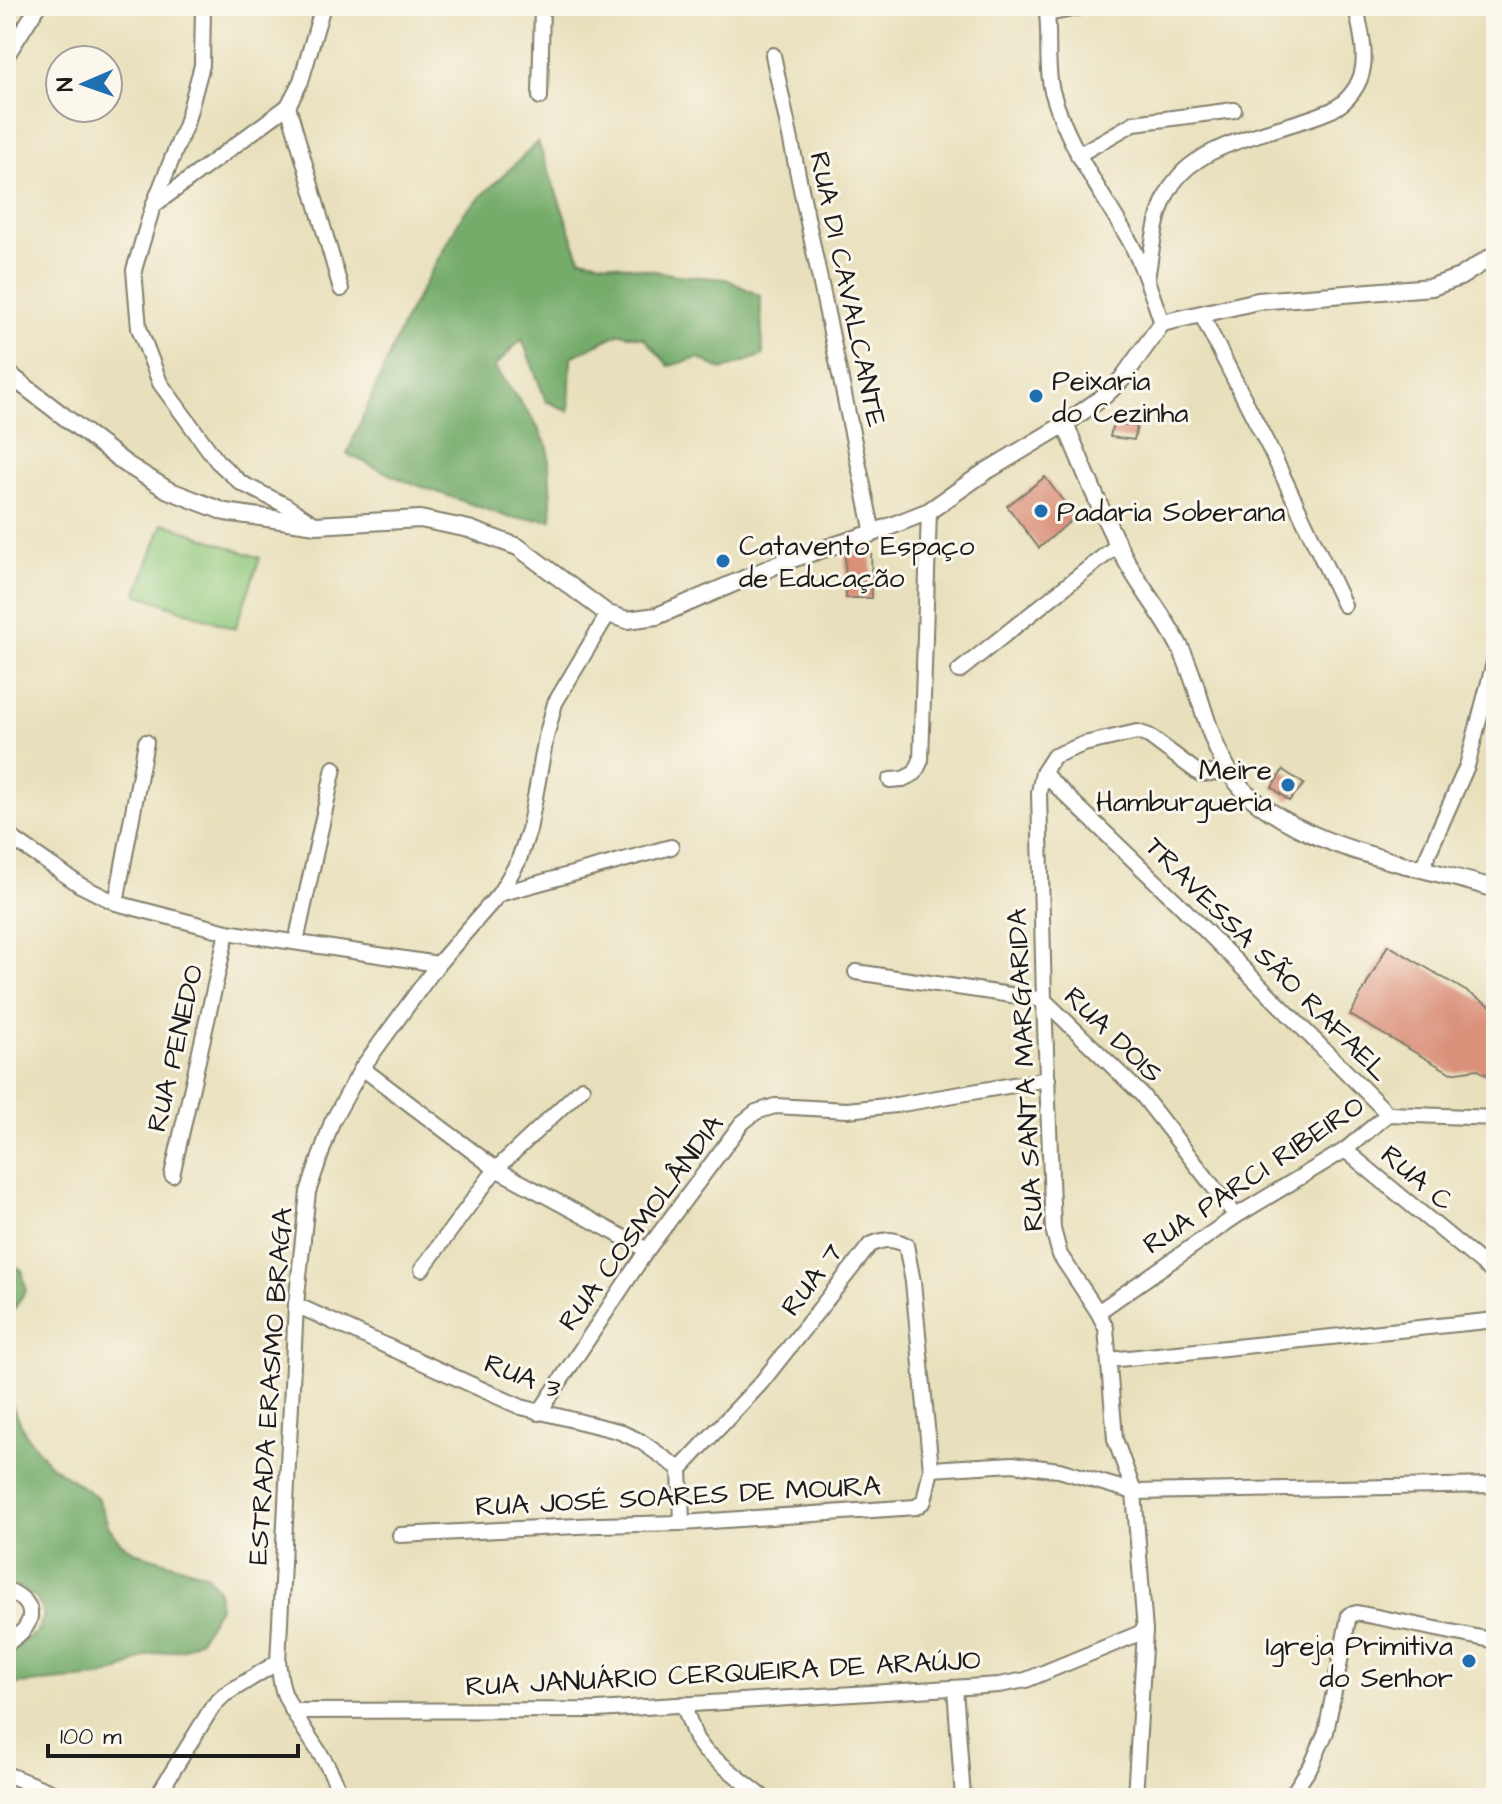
<svg xmlns="http://www.w3.org/2000/svg" width="1502" height="1804" font-family="'Architects Daughter',sans-serif">
<style>
.green{fill:#90c87b;stroke:#56724c;stroke-width:2}
.forest{fill:#74ac6b;stroke:#486444;stroke-width:2}
.building{fill:#da9079}
.lines{fill:none;stroke-linecap:round;stroke-linejoin:round}
.minor-casing{stroke:#827e6c;stroke-width:18}
.tertiary-casing{stroke:#827e6c;stroke-width:20}
.minor{stroke:#fff;stroke-width:14}
.tertiary{stroke:#fff;stroke-width:16}
.poi-dot{fill:#1f6fb2;stroke:#fbf7ec;stroke-width:3}
.labels{text-anchor:middle;stroke-width:6;stroke-linejoin:round;paint-order:stroke}
.street-label{font-size:28px;fill:#1c1c1c;stroke:#fbf7ec}
.poi-label{font-size:28px;fill:#1c1c1c;stroke:#fbf7ec;text-anchor:start}
</style>
<rect width="100%" height="100%" fill="#fbf7ec"/>
<filter id="ink" filterUnits="userSpaceOnUse"><feTurbulence type="fractalNoise" baseFrequency=".0125" numOctaves="2"/><feDisplacementMap in="SourceGraphic" scale="16" xChannelSelector="R" yChannelSelector="G"/><feConvolveMatrix kernelMatrix="1 2 1 2 8 2 1 2 1" color-interpolation-filters="sRGB"/></filter>
<filter id="wash" filterUnits="userSpaceOnUse"><feTurbulence type="fractalNoise" baseFrequency=".006" numOctaves="4" result="noise"/><feDisplacementMap in="SourceGraphic" scale="32" xChannelSelector="R" yChannelSelector="G"/><feGaussianBlur stdDeviation="1.8" result="paint"/><feColorMatrix in="noise" values="0 0 0 0 0 0 0 0 0 0 0 0 0 0 0 0 0 1.4 0 .05"/><feComposite in="paint" operator="in"/></filter>
<g filter="url(#wash)">
<rect width="100%" height="100%" fill="#e8e0bc"/>
<polygon class="green" points="163,523 260,558 235,629 137,594"/>
<g class="forest">
<polygon points="538,142 580,258 677,275 726,279 760,296 763,355 722,370 699,358 669,366 644,338 620,333 571,357 569,411 546,401 522,339 494,367 533,419 548,447 552,520 511,518 400,479 347,454 405,319 463,214"/>
<polygon points="6,1261 22,1270 26,1290 6,1322"/>
<polygon points="6,1383 9,1399 26,1435 50,1465 97,1497 109,1527 120,1542 135,1552 206,1574 218,1589 219,1607 199,1640 183,1649 148,1655 117,1672 99,1677 6,1685 6,1651 37,1632 44,1616 37,1599 6,1579"/>
</g>
<g id="blocks">
<g class="building">
<polygon points="1113,423 1137,426 1134,440 1110,437"/>
<polygon points="1045,477 1075,517 1039,548 1007,506"/>
<polygon points="871,545 872,598 846,598 845,554"/>
<polygon points="1283,770 1304,784 1289,801 1272,787"/>
<polygon points="1388,945 1496,1009 1496,1075 1489,1072 1486,1075 1477,1069 1451,1073 1350,1015"/>
</g>
</g>
</g>
<g filter="url(#ink)">
<use href="#blocks" fill-opacity="0" stroke="#827e6c" stroke-width="2"/>
<g class="lines">
<g class="minor-casing">
<g id="minor">
<polyline points="203,6 202,65 186,124 153,206 134,270 139,328 160,383 217,461 241,483 285,505 316,525"/>
<path d="M1046,6c5,28 -1,58 6,85 15,54 49,100 76,147 15,27 24,57 34,85"/>
<polyline points="1047,14 1088,6"/>
<polyline points="773,55 873,533"/>
<polyline points="6,57 38,6"/>
<polyline points="540,97 542,6"/>
<polyline points="288,106 341,289"/>
<polyline points="1078,155 1134,123 1234,110"/>
<polyline points="153,206 288,106 301,81 323,6"/>
<path d="M1147,279c6,-34 8,-77 33,-104 34,-37 108,-45 152,-65 16,-8 29,-26 31,-43 3,-20 -4,-42 -7,-61"/>
<polyline points="1201,314 1272,453 1344,605"/>
<polyline points="959,671 1119,544"/>
<polyline points="1043,773 1177,902 1388,1114"/>
<polyline points="890,780 903,779 915,773 921,760 929,511"/>
<polyline points="6,834 80,885 116,903 227,932 438,964"/>
<polyline points="1422,868 1467,766 1496,655"/>
<polyline points="499,894 671,847"/>
<polyline points="116,903 146,742"/>
<polyline points="296,942 334,768"/>
<polyline points="856,972 1044,1000 1142,1095 1236,1216"/>
<polyline points="362,1068 496,1169 647,1250"/>
<polyline points="1345,1150 1496,1275"/>
<polyline points="172,1175 227,932"/>
<polyline points="422,1269 496,1169 582,1088"/>
<polyline points="296,1305 521,1407 618,1431 640,1441 680,1469 682,1523"/>
<polyline points="1098,1312 1236,1216 1345,1150 1388,1114 1496,1118"/>
<polyline points="1109,1360 1496,1320"/>
<polyline points="539,1413 647,1250 742,1123 756,1112 775,1106 847,1110 896,1105 1048,1079"/>
<polyline points="931,1469 1013,1464 1059,1470 1134,1492 1496,1485"/>
<path d="M400,1535l197,-10 85,-2 234,-16 8,-6 7,-32 -18,-187 -7,-37c-14,-7 -23,-6 -36,0l-109,138 -81,86"/>
<path d="M6,1589c36,16 28,38 0,55"/>
<polyline points="955,1688 963,1798"/>
<polyline points="683,1704 696,1739 705,1751 764,1798"/>
<polyline points="293,1711 597,1710 999,1685 1026,1680 1145,1631"/>
<polyline points="6,1774 66,1798"/>
<polyline points="156,1798 213,1706 224,1695 278,1662"/>
<path d="M341,1798c-10,-39 -42,-68 -57,-105 -4,-10 -4,-21 -6,-31l18,-357 12,-113 24,-70 30,-54 76,-104 61,-70 19,-32 11,-32 17,-93 9,-34 53,-89"/>
<polyline points="1135,1798 1145,1631 1134,1492 1115,1439 1106,1328 1098,1312 1060,1255 1053,1229 1044,1000 1039,792 1043,773 1054,756 1084,744 1137,732 1149,736 1200,774 1228,772"/>
<polyline points="1290,1798 1312,1764 1326,1732 1349,1615 1357,1613 1496,1641"/>
</g>
</g>
<g class="tertiary-casing">
<g id="tertiary">
<polyline points="6,372 126,464 168,490 225,512 316,525 420,519 469,529 518,547 608,614 627,620 657,616 786,561 873,533 929,511 985,472 1065,424 1103,397 1122,379 1162,323 1258,301 1432,287 1460,277 1496,254"/>
<path d="M1065,424c21,48 42,106 69,150 16,26 35,50 48,77 23,48 27,111 70,147 68,55 162,66 244,91"/>
</g>
</g>
<use href="#minor" class="minor"/>
<use href="#tertiary" class="tertiary"/>
</g>
</g>
<g class="poi-dot">
<circle cx="1036" cy="396" r="8"/>
<circle cx="1041" cy="511" r="8"/>
<circle cx="723" cy="561" r="8"/>
<circle cx="1288" cy="785" r="8"/>
<circle cx="1469" cy="1661" r="8"/>
</g>
<g class="labels">
<g class="street-label">
<text transform="translate(849 289) rotate(78)" y="10">RUA DI CAVALCANTE</text>
<text transform="translate(1268 958) rotate(45)" y="10">TRAVESSA SÃO RAFAEL</text>
<text transform="translate(1114 1034) rotate(44)" y="10">RUA DOIS</text>
<text transform="translate(174 1048) rotate(-77)" y="10">RUA PENEDO</text>
<text transform="translate(1024 1070) rotate(-93)" y="10">RUA SANTA MARGARIDA</text>
<text transform="translate(1253 1174) rotate(-34)" y="10">RUA PARCI RIBEIRO</text>
<text transform="translate(1418 1177) rotate(40)" y="10">RUA C</text>
<text transform="translate(640 1222) rotate(-54)" y="10">RUA COSMOLÂNDIA</text>
<text transform="translate(811 1279) rotate(-53)" y="10">RUA 7</text>
<text transform="translate(523 1375) rotate(21)" y="10">RUA 3</text>
<text transform="translate(269 1386) rotate(-86)" y="10">ESTRADA ERASMO BRAGA</text>
<text transform="translate(678 1495) rotate(-3)" y="10">RUA JOSÉ SOARES DE MOURA</text>
<text transform="translate(723 1672) rotate(-3)" y="10">RUA JANUÁRIO CERQUEIRA DE ARAÚJO</text>
</g>
<g class="poi-label">
<text x="1052" y="390">Peixaria<tspan x="1052" dy="32">do Cezinha</tspan></text>
<text x="1057" y="521">Padaria Soberana</text>
<text x="739" y="555">Catavento Espaço<tspan x="739" dy="32">de Educação</tspan></text>
<text x="1272" y="779" text-anchor="end">Meire<tspan x="1272" dy="32">Hamburgueria</tspan></text>
<text x="1453" y="1655" text-anchor="end">Igreja Primitiva<tspan x="1453" dy="32">do Senhor</tspan></text>
</g>
</g>
<rect width="1502" height="1804" fill="none" stroke="#fbf7ec" stroke-width="32"/>
<g transform="translate(84 84) rotate(268)"><circle r="38" fill="#fbf7ec" stroke="#a29f99" stroke-width="2"/>
<path d="M0-6L14 30L0 20L-14 30Z" fill="#1f6fb2"/>
<text y="-12" font-size="22" font-weight="bold" text-anchor="middle" fill="#1c1c1c">N</text>
</g>
<path d="M48 1744v12h250v-12" fill="none" stroke="#1c1c1c" stroke-width="4"/>
<text x="60" y="1744" font-size="24" fill="#1c1c1c" stroke="#fbf7ec" stroke-width="6" paint-order="stroke">100 m</text>
</svg>
